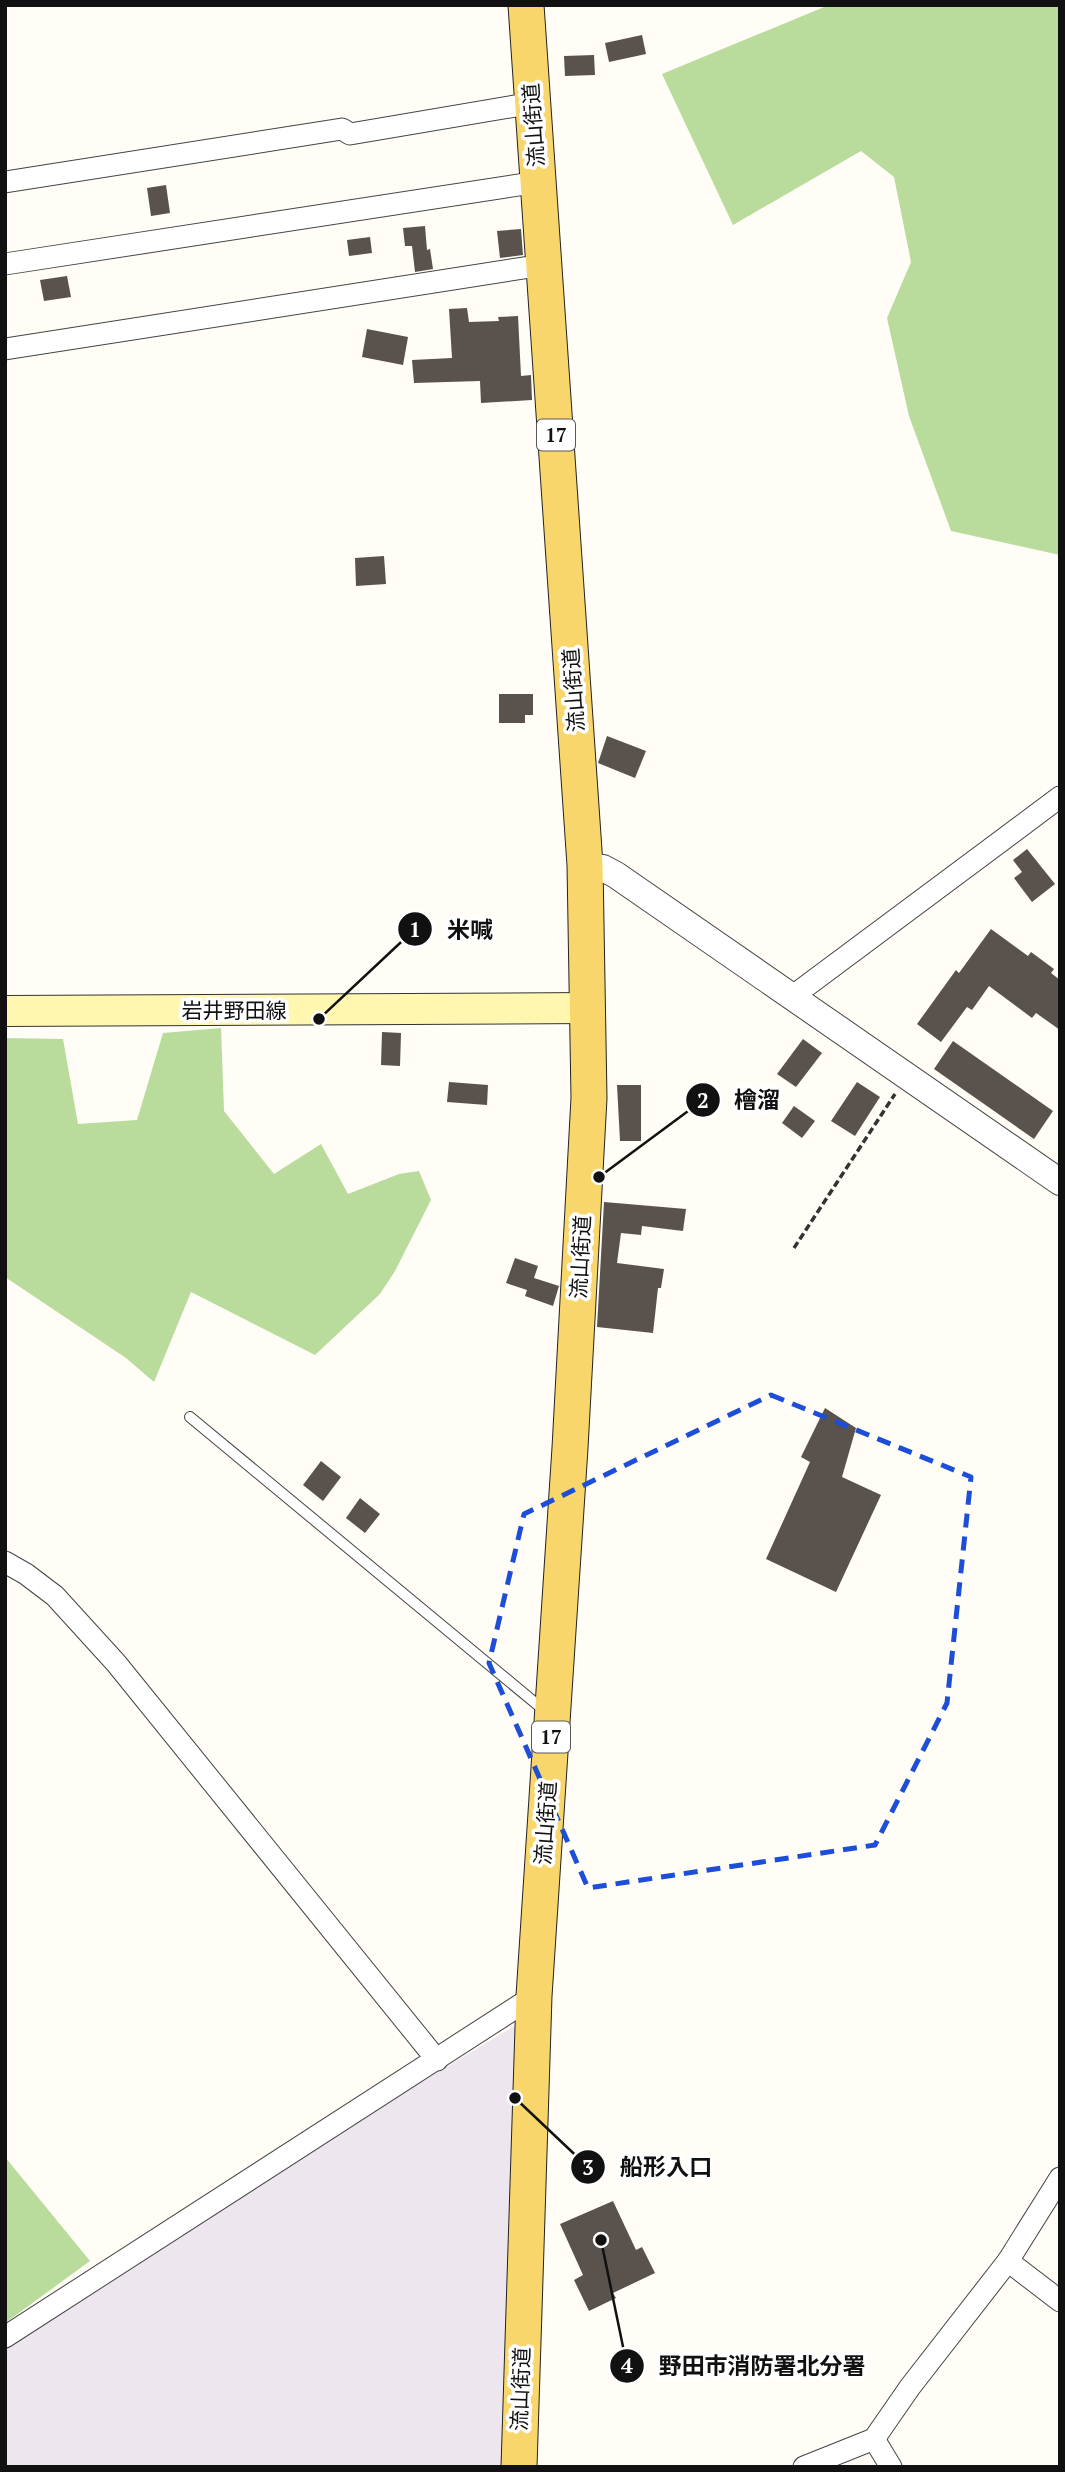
<svg xmlns="http://www.w3.org/2000/svg" width="1065" height="2472" font-family="'PT Serif','Noto Sans JP',serif">
<style>
.industrial{fill:#eee6ef}
.forest{fill:#b9dc9c}
.building{fill:#5a524d}
.lines{fill:none;stroke-linecap:round;stroke-linejoin:round}
.service-casing{stroke:#444;stroke-width:12}
.minor-casing{stroke:#444;stroke-width:23}
.tertiary-casing{stroke:#444;stroke-width:28}
.secondary-casing{stroke:#333;stroke-width:32}
.primary-casing{stroke:#222;stroke-width:37}
.path{stroke:#333;stroke-width:3.5;stroke-dasharray:7 3.5;stroke-linecap:butt}
.service{stroke:#fff;stroke-width:10}
.minor{stroke:#fff;stroke-width:21}
.tertiary{stroke:#fff;stroke-width:26}
.secondary{stroke:#fff6b0;stroke-width:30}
.primary{stroke:#f9d66b;stroke-width:35}
.marked{fill:none;stroke:#1d4ed8;stroke-width:5;stroke-dasharray:14 9;stroke-linejoin:round}
.labels{text-anchor:middle;stroke-width:7;stroke-linejoin:round;paint-order:stroke}
.shield{fill:#fff;stroke:#585858;stroke-width:2}
.shield-label{font-size:19px;font-weight:bold;fill:#111}
.street-label{font-size:21px;fill:#111;stroke:#fff}
.leader{fill:none;stroke:#111;stroke-width:2.5}
.callout-dot{fill:#111;stroke:#fff;stroke-width:2.5}
.mark-label{font-size:21px;text-anchor:middle;font-weight:bold;fill:#fff}
.callout-label{font-size:23px;text-anchor:middle;font-weight:bold;fill:#111;stroke:#fff;stroke-width:7;stroke-linejoin:round;paint-order:stroke}
</style>
<rect width="100%" height="100%" fill="#fffdf5"/>
<polygon class="industrial" points="519,2023 505,2467 5,2467 5,2334"/>
<g class="forest">
<polygon points="829,5 1060,5 1060,555 951,531 909,416 887,318 911,262 894,177 861,151 733,225 662,74"/>
<polygon points="221,1028 224,1111 274,1174 321,1144 348,1194 399,1174 419,1171 431,1200 395,1271 380,1294 315,1355 191,1292 154,1382 126,1358 5,1277 5,1038 63,1039 78,1124 137,1120 163,1033"/>
<polygon points="5,2157 90,2261 5,2323"/>
</g>
<g class="building">
<polygon points="642,35 646,54 609,62 605,43"/>
<polygon points="594,55 595,75 565,76 564,56"/>
<polygon points="166,185 170,213 151,216 147,188"/>
<polygon points="425,226 427,250 430,249 433,269 415,272 412,246 405,246 403,228"/>
<polygon points="521,229 523,255 500,258 497,231"/>
<polygon points="370,237 372,253 349,256 347,240"/>
<polygon points="67,276 71,297 44,301 40,280"/>
<polygon points="467,308 469,322 499,321 498,317 518,316 521,376 531,375 532,400 481,403 480,381 414,383 412,360 452,358 449,309"/>
<polygon points="367,329 408,337 403,365 362,357"/>
<polygon points="384,556 386,584 356,586 355,558"/>
<polygon points="499,694 533,694 533,715 525,715 525,723 499,723"/>
<polygon points="607,736 646,751 635,778 598,763"/>
<polygon points="1027,849 1055,884 1032,902 1014,878 1022,872 1013,860"/>
<polygon points="991,929 1028,956 1031,952 1054,969 1051,973 1060,980 1060,1030 1036,1013 1032,1018 989,986 972,1010 967,1007 941,1042 917,1024 956,970 959,973"/>
<polygon points="382,1032 401,1033 400,1066 381,1065"/>
<polygon points="803,1039 822,1053 796,1087 777,1074"/>
<polygon points="953,1041 1053,1111 1034,1139 934,1069"/>
<polygon points="449,1082 488,1085 487,1105 447,1102"/>
<polygon points="857,1082 880,1097 855,1136 831,1121"/>
<polygon points="617,1085 641,1085 641,1141 620,1141"/>
<polygon points="794,1106 815,1121 802,1138 782,1123"/>
<polygon points="604,1202 686,1209 683,1231 642,1226 641,1235 621,1233 617,1263 664,1269 661,1288 658,1288 653,1333 597,1327"/>
<polygon points="515,1258 538,1266 534,1278 559,1286 553,1306 525,1296 527,1290 506,1283"/>
<polygon points="825,1408 856,1428 842,1477 881,1495 836,1592 766,1559 810,1462 801,1457"/>
<polygon points="321,1461 341,1477 323,1501 303,1485"/>
<polygon points="360,1498 380,1514 365,1533 346,1518"/>
<polygon points="613,2201 636,2250 642,2247 655,2273 613,2293 616,2298 589,2311 574,2280 583,2275 560,2224"/>
</g>
<g class="lines">
<g class="service-casing">
<polyline id="service" points="190,1417 545,1711"/>
</g>
<g class="minor-casing">
<g id="minor">
<polyline points="5,182 342,129 350,134 533,103"/>
<polyline points="5,264 538,182"/>
<polyline points="5,349 543,265"/>
<polyline points="793,996 1060,797"/>
<polyline points="5,1562 26,1574 55,1596 116,1663 437,2060"/>
<polyline points="1008,2261 1060,2301"/>
<polyline points="5,2337 534,1996"/>
<polyline points="874,2439 891,2467"/>
<polyline points="804,2467 874,2439 910,2387 1008,2261 1060,2178"/>
</g>
</g>
<g class="tertiary-casing">
<polyline id="tertiary" points="585,865 603,868 616,875 1060,1182"/>
</g>
<g class="secondary-casing">
<polyline id="secondary" points="5,1011 589,1008"/>
</g>
<g class="primary-casing">
<polyline id="primary" points="519,2467 534,1996 570,1448 589,1098 585,865 526,5"/>
</g>
<polyline class="path" points="794,1248 895,1094"/>
<use href="#service" class="service"/>
<use href="#minor" class="minor"/>
<use href="#tertiary" class="tertiary"/>
<use href="#secondary" class="secondary"/>
<use href="#primary" class="primary"/>
</g>
<path class="marked" d="M771,1395l200,82 -24,226 -72,142 -287,43 -99,-225 35,-149z"/>
<g class="labels">
<g class="shield">
<rect x="537" y="419.5" width="38" height="31" rx="5"/>
<rect x="532" y="1721.5" width="38" height="31" rx="5"/>
</g>
<g class="shield-label">
<text x="556" y="442">17</text>
<text x="551" y="1744">17</text>
</g>
<g class="street-label">
<text transform="translate(534 125) rotate(-94)" y="7">流山街道</text>
<text transform="translate(574 690) rotate(-94)" y="7">流山街道</text>
<text x="234" y="1018">岩井野田線</text>
<text transform="translate(581 1257) rotate(-87)" y="7">流山街道</text>
<text transform="translate(546 1823) rotate(-86)" y="7">流山街道</text>
<text transform="translate(521 2389) rotate(-88)" y="7">流山街道</text>
</g>
</g>
<path class="leader" d="M319 1019L415 929M599 1177L703 1100M515 2098L588 2167M601 2240L627 2366"/>
<g class="callout-dot">
<circle cx="319" cy="1019" r="7"/>
<circle cx="599" cy="1177" r="7"/>
<circle cx="515" cy="2098" r="7"/>
<circle cx="601" cy="2240" r="7"/>
<circle cx="415" cy="929" r="18"/>
<circle cx="703" cy="1100" r="18"/>
<circle cx="588" cy="2167" r="18"/>
<circle cx="627" cy="2366" r="18"/>
</g>
<g class="mark-label">
<text x="415" y="937">1</text>
<text x="703" y="1108">2</text>
<text x="588" y="2175">3</text>
<text x="627" y="2373">4</text>
</g>
<g class="callout-label">
<text x="470" y="938">米喊</text>
<text x="757" y="1108">檜溜</text>
<text x="666" y="2175">船形入口</text>
<text x="762" y="2374">野田市消防署北分署</text>
</g>
<rect width="1065" height="2472" fill="none" stroke="#111111" stroke-width="14"/>
</svg>
